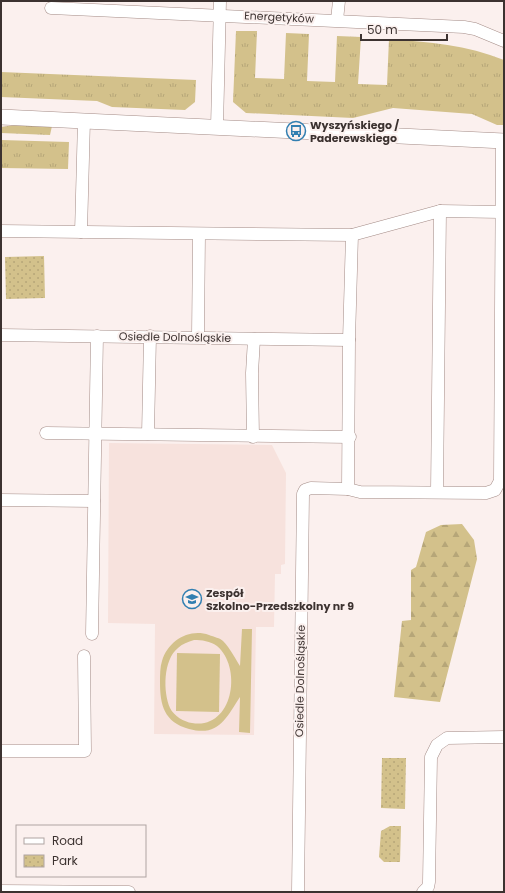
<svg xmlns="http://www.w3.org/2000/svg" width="505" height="893" font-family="Poppins,sans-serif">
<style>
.built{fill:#f7e2dd}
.grass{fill:url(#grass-tufts)}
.forest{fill:url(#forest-firs)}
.park{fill:url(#park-dots)}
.pitch{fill:#d3c18b;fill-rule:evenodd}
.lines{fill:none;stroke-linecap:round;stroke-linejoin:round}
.minor-casing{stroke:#a48c87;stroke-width:13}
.tertiary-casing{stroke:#a48c87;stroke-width:16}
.minor{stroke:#fff;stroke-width:12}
.tertiary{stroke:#fff;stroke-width:15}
.labels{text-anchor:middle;stroke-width:4;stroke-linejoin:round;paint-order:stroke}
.street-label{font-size:11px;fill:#3c3230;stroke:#fbf0ee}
.poi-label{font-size:11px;font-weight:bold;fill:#3c3230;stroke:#fbf0ee;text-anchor:start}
</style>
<defs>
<pattern id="grass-tufts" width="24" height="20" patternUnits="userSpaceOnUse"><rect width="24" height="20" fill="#d3c18b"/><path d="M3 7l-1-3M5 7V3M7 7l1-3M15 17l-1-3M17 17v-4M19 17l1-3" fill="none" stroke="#b6a678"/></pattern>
<pattern id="forest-firs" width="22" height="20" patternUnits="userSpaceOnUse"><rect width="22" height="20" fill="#d3c18b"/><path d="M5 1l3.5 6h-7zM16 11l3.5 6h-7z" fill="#b6a678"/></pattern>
<pattern id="park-dots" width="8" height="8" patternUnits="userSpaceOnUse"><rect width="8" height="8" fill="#d3c18b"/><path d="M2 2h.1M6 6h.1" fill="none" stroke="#b6a678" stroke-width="1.8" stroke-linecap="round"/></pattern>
</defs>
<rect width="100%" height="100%" fill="#fbf0ee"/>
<polygon class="built" points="109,443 272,445 286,473 285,564 281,565 281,574 275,574 274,627 256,627 254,735 154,734 155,624 108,623"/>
<g class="grass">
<path d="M236,31h21l-2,47 29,1 2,-46 23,1 -2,47 28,1 2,-46 24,1 -3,47 29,1 2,-46c40,3 78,6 115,21v65h-7l-25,-11 -79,-6 -40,10 -107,-5 -13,-11z"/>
<polygon points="1,72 196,80 195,102 185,110 112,107 97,101 1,97"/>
<polygon points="23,124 52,126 50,135 1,133 1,127"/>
<polygon points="1,140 69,142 68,169 1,168"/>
</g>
<polygon class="forest" points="462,524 474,540 477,559 440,702 394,697 402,621 411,620 411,570 416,567 426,532 441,525"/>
<g class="park">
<polygon points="44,256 45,298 6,299 5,257"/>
<polygon points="382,758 406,758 405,809 381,808"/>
<polygon points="390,826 401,826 400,862 384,862 379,857 381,831"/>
</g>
<g class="pitch">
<path d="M242,629h10l-2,104 -11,-1 1,-35c-14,21 -21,40 -51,32 -25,-7 -29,-24 -29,-47 0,-7 0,-15 2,-21 6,-20 27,-33 47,-26 5,2 11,3 14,6 7,7 12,17 17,25zM194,640c8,0 16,1 23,6 26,22 16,84 -25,77 -8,-1 -18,-7 -22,-15 -7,-16 -7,-48 8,-60 4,-4 10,-6 16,-8z"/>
<polygon points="177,653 220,654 219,712 176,711"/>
</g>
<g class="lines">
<g class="minor-casing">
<g id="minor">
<polyline points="51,8 464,27 475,29 504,41"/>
<polyline points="337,20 339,1"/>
<polyline points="217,127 220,1"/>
<polyline points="1,231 352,235 440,211 501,212"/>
<polyline points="81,232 84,120"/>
<polyline points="1,335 349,340"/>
<polyline points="198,337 199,234"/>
<polyline points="46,433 350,437"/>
<polyline points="148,434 150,336"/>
<polyline points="253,437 252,373 254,339"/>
<polyline points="348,489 349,340 352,235"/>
<polyline points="437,492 440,211"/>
<polyline points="1,500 94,501"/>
<polyline points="92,634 97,336"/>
<polyline points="1,751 85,751 84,656"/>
<polyline points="1,891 129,892"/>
<polyline points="298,892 303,494 305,490 311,488 348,489 360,492 486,493 495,490 500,481 502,141"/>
<polyline points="423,892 428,887 429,882 431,757 437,745 447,738 504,737"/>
</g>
</g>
<g class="tertiary-casing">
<polyline id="tertiary" points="1,117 504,141"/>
</g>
<use href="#minor" class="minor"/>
<use href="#tertiary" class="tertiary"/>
</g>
<defs>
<g id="bus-ring" transform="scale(1)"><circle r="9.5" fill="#fbf0ee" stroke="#327fb1" stroke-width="1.5"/><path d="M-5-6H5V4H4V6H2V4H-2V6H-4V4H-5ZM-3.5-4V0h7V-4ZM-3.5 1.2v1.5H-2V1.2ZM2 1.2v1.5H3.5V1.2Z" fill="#327fb1"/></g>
<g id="school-ring" transform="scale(1)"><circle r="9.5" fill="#fbf0ee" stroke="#327fb1" stroke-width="1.5"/><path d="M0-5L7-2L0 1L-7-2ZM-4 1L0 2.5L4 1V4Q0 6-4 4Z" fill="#327fb1"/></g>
</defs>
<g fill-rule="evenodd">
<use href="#bus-ring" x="296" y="131"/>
<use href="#school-ring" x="192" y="599"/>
</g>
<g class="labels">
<g class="street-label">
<text transform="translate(279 17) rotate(3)" y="4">Energetyków</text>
<text transform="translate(175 337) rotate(1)" y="4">Osiedle Dolnośląskie</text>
<text transform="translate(300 681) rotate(-89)" y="4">Osiedle Dolnośląskie</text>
</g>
<g class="poi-label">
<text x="310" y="129">Wyszyńskiego /<tspan x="310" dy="13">Paderewskiego</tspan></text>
<text x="206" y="597">Zespół<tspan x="206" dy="13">Szkolno-Przedszkolny nr 9</tspan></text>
</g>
</g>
<rect width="505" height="893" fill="none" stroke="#3c3230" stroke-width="4"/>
<rect x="16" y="825" width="130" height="52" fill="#fbf0ee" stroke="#afa4a2"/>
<rect x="24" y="838" width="20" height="6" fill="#ffffff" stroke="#afa4a2"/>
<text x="52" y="845" font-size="12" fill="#3c3230">Road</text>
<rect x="24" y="855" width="20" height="12" fill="url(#park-dots)" stroke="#afa4a2"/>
<text x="52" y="865" font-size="12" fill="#3c3230">Park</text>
<path d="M361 34v6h86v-6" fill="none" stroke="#3c3230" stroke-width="2"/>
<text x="367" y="34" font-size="12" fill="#3c3230" stroke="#fbf0ee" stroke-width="3" paint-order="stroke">50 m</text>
</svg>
